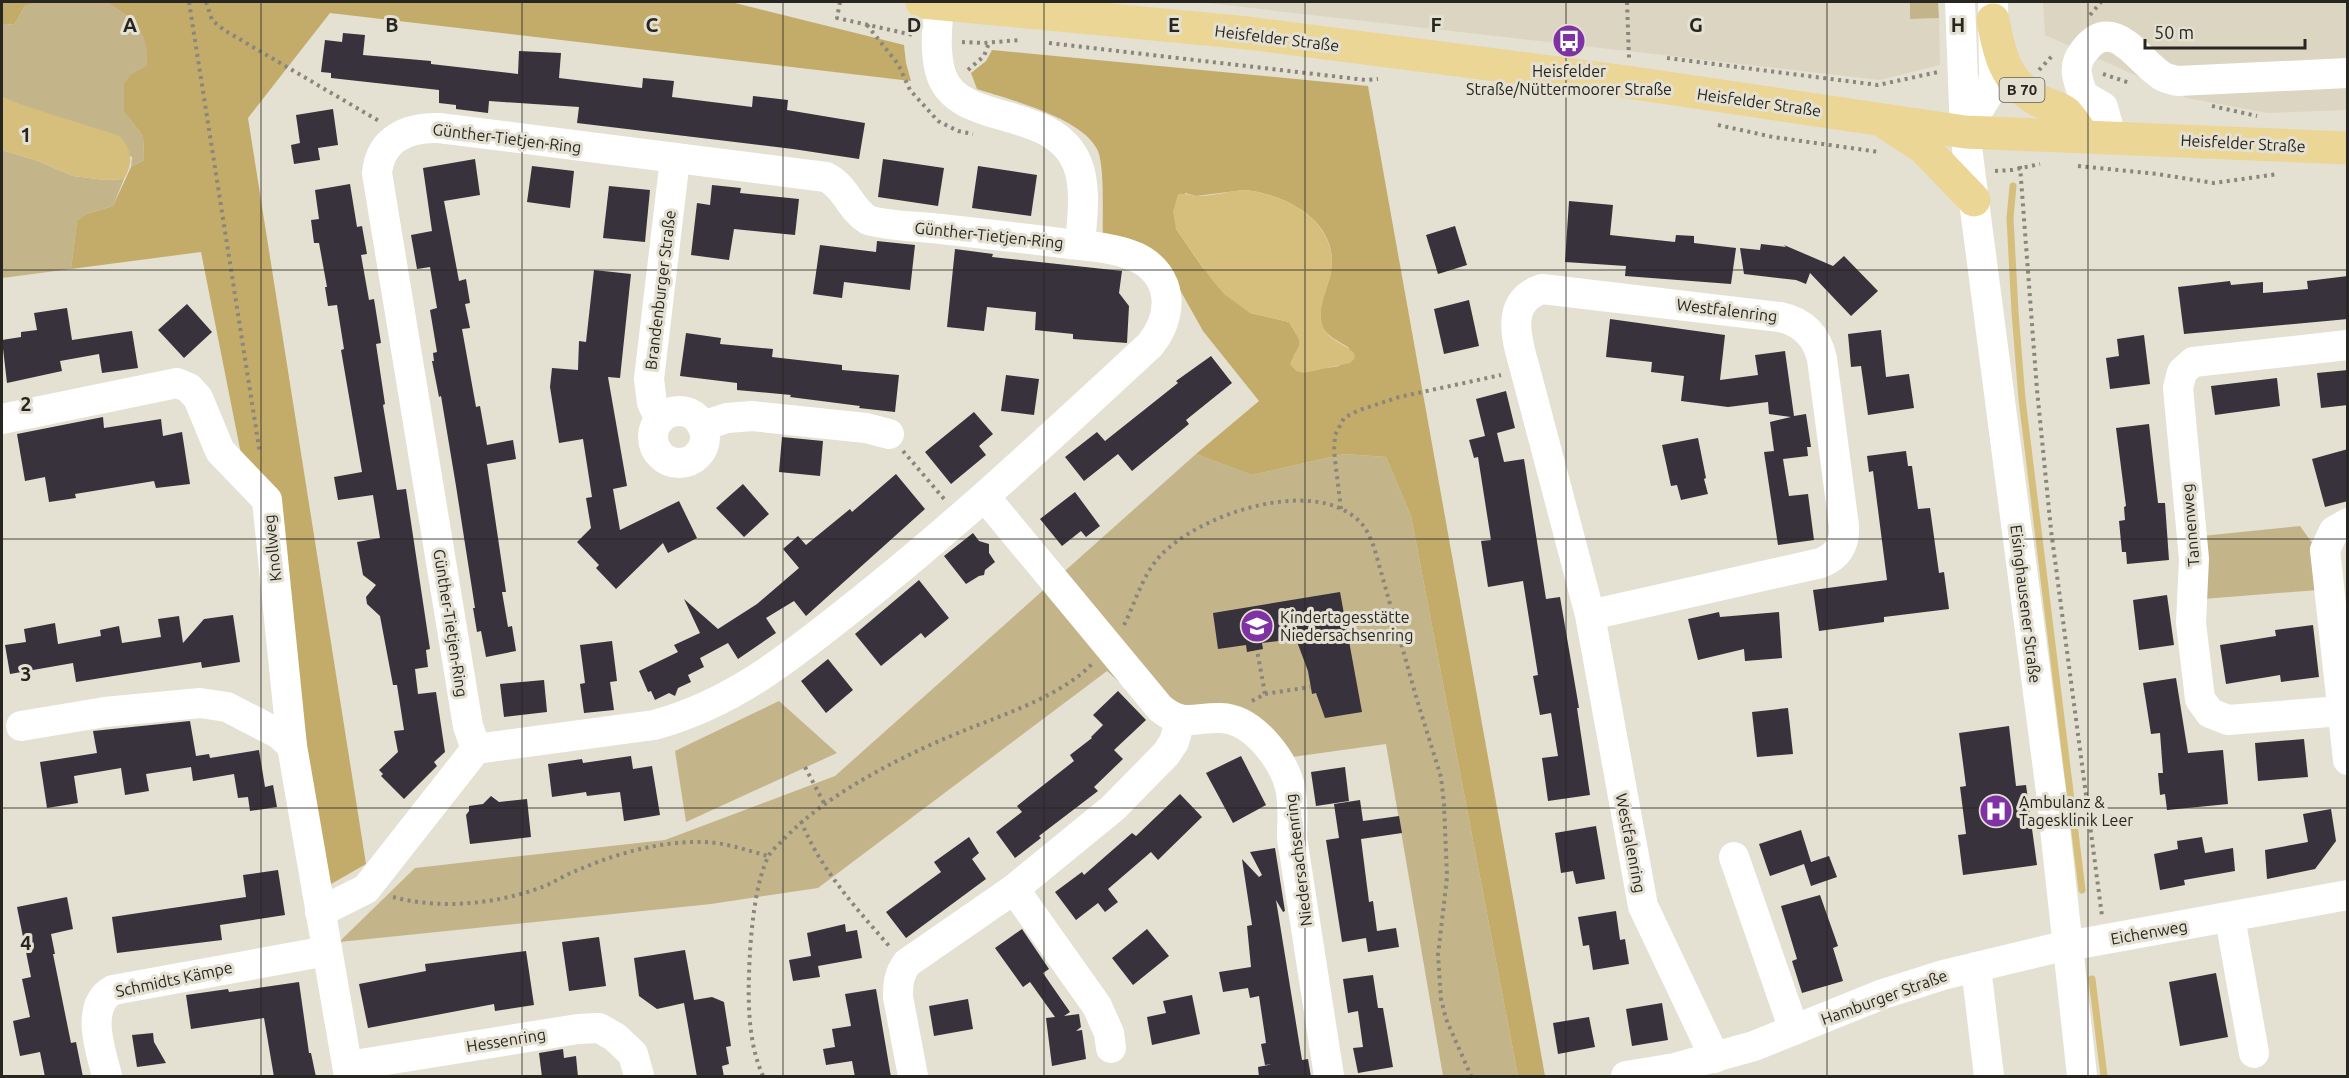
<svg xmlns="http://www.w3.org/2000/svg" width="2349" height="1078" font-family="Ubuntu,sans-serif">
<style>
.built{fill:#dcd5c1}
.green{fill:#c4b489}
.forest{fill:#c3ac6a;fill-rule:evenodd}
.water{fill:#d6bf7c}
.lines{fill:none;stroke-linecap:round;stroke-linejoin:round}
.stream{stroke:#d6bf7c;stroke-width:7}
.building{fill:#38323c}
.path{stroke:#89867c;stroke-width:4;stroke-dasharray:3 4.5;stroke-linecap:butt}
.minor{stroke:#fff;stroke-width:30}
.major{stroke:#ecd695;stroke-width:33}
.grid{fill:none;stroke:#282621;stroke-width:1.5;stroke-opacity:0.55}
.labels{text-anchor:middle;stroke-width:6;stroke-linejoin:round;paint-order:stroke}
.shield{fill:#e4e0d2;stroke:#605e56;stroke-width:1.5}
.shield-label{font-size:15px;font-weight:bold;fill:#282621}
.street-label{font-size:16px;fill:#282621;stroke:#e4e0d2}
.poi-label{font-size:16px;fill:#282621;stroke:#e4e0d2;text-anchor:start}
.grid-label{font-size:20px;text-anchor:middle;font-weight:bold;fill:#282621;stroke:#e4e0d2;stroke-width:6;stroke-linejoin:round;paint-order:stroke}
</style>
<rect width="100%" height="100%" fill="#e4e0d2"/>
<g class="built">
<polygon points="1199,2 1910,2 1911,19 1939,18 1940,65 1880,80"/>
<polygon points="2043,2 2347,2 2347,110 2268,113 2187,98 2045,35"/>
</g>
<g class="green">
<polygon points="36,2 107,2 122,12 142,31 148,47 148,66 132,73 124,112 143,136 144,160 131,167 132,157 2,97 2,25 15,24 24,7"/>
<polygon points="1910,2 1938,2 1939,18 1910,19"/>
<polygon points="2,150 38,161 73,176 105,180 124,179 113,206 86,214 77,221 71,269 2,278"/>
<polygon points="1196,454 1252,475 1344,454 1386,457 1411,516 1518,1076 1443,1076 1386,744 1292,757 1248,712 1155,715 1107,671 818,888 711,904 339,942 415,868 665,840 835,776"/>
<polygon points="2300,526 2315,547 2318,590 2203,599 2202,536"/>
<polygon points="779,701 837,753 686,822 675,751"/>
</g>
<g class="forest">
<polygon points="2,2 36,2 24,7 15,24 2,25"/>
<path d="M107,2h624l173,43 2,18 5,18 -581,-68 -82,105 118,746 -40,23 -36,-239 -49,-194 -40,-202 -130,17 6,-48 9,-7 27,-8 18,-39 13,-7 -1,-24 -19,-24v-28l8,-11 15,-7c2,-36 -12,-45 -40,-64z"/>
<path d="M992,50l376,36 177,990h-27l-107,-560 -25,-59 -42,-3 -92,21 -56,-21 63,-53 -56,-70 -23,-41 -77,-52c-1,-22 2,-68 -5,-87 -14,-33 -90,-52 -121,-62l-6,-16 15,-12zM1244,190c43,4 99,33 86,86 -4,16 -13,32 -8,49 3,11 19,17 27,23l-10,18 -12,2 -33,-13 6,-6v-9l-11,-18 -39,-9 -47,-45 -27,-39 9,-36 11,3z"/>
</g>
<g class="water">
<path d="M2,97l20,8 98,31c12,15 14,26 4,43l-19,1 -32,-4 -35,-15 -36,-11z"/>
<path d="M1244,190c43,4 96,32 87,84 -4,18 -15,35 -8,53 4,12 22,17 31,26l1,5 -5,5 -46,10 -8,-2 -6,-7c10,-24 15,-17 -1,-42l-39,-9 -26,-19 -12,-14 -36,-51 -3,-17 5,-18c8,-1 13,2 20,2 15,0 31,-5 46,-6z"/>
</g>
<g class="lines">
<g class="stream">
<polyline points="2013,186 2010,218 2015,312 2022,399 2082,890"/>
<polyline points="2092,979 2104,1076"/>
</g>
</g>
<g class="building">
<polygon points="343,33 365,35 363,55 431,61 431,64 518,74 519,51 561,53 559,78 642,88 643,78 674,81 672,97 752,107 753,96 788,100 787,110 865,123 859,159 793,149 577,123 579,107 489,101 488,113 456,109 456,105 439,103 439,90 331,78 331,73 321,72 325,40 342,42"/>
<polygon points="333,109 338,145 318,148 320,160 294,164 291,145 300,143 296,115"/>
<polygon points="475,159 480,195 444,201 459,281 466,279 470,303 465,304 470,328 462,329 476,407 480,406 487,445 513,440 516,459 487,464 506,592 502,592 508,627 512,626 516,651 486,657 481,631 477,632 473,608 475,608 456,486 441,396 439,397 432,361 434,361 433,353 437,352 430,310 437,308 430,267 417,269 411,235 432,231 423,168"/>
<polygon points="883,159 944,168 938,206 878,197"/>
<polygon points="532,166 574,171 570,208 527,202"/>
<polygon points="978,166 1037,175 1031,216 972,208"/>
<polygon points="350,184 357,227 362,226 367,254 361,255 369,300 374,299 381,343 376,344 385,404 383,405 397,490 406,489 430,649 426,650 428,667 415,669 418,694 436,692 445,752 434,762 437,766 404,799 381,776 383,774 379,770 398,752 394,731 404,730 397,685 393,685 380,616 367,604 366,597 376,585 363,575 357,542 380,538 373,495 338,500 334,477 362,472 341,350 344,349 337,305 328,306 325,287 327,287 319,243 314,243 311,220 319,219 315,190"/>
<polygon points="712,185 741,188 740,193 799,199 795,235 734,229 729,260 691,255 697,203 710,205"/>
<polygon points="609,186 650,190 645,242 603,238"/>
<polygon points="1569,201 1613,205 1610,235 1675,242 1676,235 1694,236 1694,243 1736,248 1731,284 1625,276 1626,266 1565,262"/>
<polygon points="1455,226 1467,265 1438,274 1426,235"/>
<polygon points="877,241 915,245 910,290 844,282 842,298 813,294 820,245 876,252"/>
<polygon points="1761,244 1786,247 1784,245 1833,266 1844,256 1878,291 1851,316 1810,273 1806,284 1796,280 1744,274 1740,248 1760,250"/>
<polygon points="955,249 993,254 992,257 1122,271 1119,293 1129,306 1127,343 1073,339 1073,334 1035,330 1036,312 987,307 984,331 947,327"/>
<polygon points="594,270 631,274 620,378 608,377 627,486 613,489 620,530 679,501 697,538 668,553 663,543 616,589 596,568 599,565 577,542 591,528 586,498 592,497 583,439 559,443 550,387 552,368 578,370 579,341 586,342"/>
<polygon points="2348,276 2348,319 2184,334 2178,287 2230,281 2231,285 2263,282 2263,293 2308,289 2307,281"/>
<polygon points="1469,300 1479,346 1444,354 1434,309"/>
<polygon points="187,304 212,332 184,358 158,330"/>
<polygon points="67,308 72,340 132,331 138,368 102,373 99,354 60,361 62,371 7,383 2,340 21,337 21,332 37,330 34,313"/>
<polygon points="1610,319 1725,335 1720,380 1758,375 1755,355 1785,351 1794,416 1806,414 1811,447 1807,447 1808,456 1783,459 1789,496 1808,494 1814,540 1778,545 1764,452 1774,451 1770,422 1791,417 1769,414 1768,402 1728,407 1681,401 1684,376 1651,372 1652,362 1606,357"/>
<polygon points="1881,330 1886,377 1909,374 1914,408 1868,415 1861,366 1851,367 1848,334"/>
<polygon points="686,333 721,338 720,344 773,349 772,357 842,365 842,370 899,375 895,412 859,408 860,406 790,397 791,395 737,390 737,383 680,376"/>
<polygon points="2144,335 2150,384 2110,389 2106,358 2119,356 2117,339"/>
<polygon points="1211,356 1232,383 1186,420 1189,424 1132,471 1118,454 1084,481 1065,457 1097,432 1105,441 1178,383 1176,381"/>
<polygon points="2348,370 2348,405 2321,408 2317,373"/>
<polygon points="1006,375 1039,379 1034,415 1001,411"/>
<polygon points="2277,378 2280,406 2215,415 2211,386"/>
<polygon points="1506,391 1515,428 1497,433 1504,462 1524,459 1546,599 1560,597 1579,708 1577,708 1590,795 1548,801 1542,758 1558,756 1551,713 1540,715 1533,676 1538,675 1523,581 1488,587 1481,541 1491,540 1478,457 1474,458 1469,440 1485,436 1476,399"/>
<polygon points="974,412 993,434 979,446 986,455 951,484 925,452"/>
<polygon points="103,417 104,428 161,419 163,436 182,432 190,484 156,488 154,481 75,494 76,498 49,502 45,477 25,481 17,434"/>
<polygon points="2149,424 2158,503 2165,503 2169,560 2127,564 2126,552 2122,552 2119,521 2125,520 2124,507 2126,506 2116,428"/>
<polygon points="782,437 823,441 820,476 779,472"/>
<polygon points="1698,438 1706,478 1704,479 1708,494 1681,500 1677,485 1671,486 1662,445"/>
<polygon points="2348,449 2348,501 2325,507 2312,459"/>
<polygon points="1906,451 1908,466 1912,466 1918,509 1930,508 1939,573 1944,572 1949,609 1884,617 1884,622 1819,631 1813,590 1887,580 1873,471 1869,472 1867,456"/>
<polygon points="896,474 925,509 806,616 794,601 766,618 776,633 738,659 728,643 700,658 704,667 688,675 691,682 678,688 675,696 669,693 655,700 651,691 648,692 639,671 678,652 674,645 700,633 684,599 718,629 757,604 799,568 783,549 798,536 806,545 850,509 852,512"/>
<polygon points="743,484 769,514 744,537 716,508"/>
<polygon points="1075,492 1100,526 1086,537 1081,531 1062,546 1040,519"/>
<polygon points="973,533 979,541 989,544 989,553 995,562 985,570 984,575 979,576 966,584 944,556"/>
<polygon points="919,580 949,618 925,638 921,633 881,666 855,634"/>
<polygon points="1340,592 1362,712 1325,718 1316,693 1312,694 1308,671 1296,639 1262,643 1263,649 1247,652 1246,645 1218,649 1213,613"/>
<polygon points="2167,595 2174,645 2139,650 2133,600"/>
<polygon points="1719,612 1720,617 1779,612 1782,658 1745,661 1744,649 1698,660 1688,619"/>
<polygon points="233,615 240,662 202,668 201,662 76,682 73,663 10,674 5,645 26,642 24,629 55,623 58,644 101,636 100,630 119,626 122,643 161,637 158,619 179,616 183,643 204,619"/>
<polygon points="2313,625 2319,677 2281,682 2280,675 2226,684 2220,645 2276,636 2275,630"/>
<polygon points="612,641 617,681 610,682 614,710 584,713 580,684 585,683 580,645"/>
<polygon points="828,659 853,690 826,713 801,681"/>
<polygon points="2176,678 2188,753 2223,750 2228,804 2167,810 2165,794 2160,795 2158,773 2163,773 2160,733 2151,734 2143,683"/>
<polygon points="544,680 547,712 504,717 500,684"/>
<polygon points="1118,691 1146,720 1114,750 1123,759 1094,787 1098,791 1039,836 1041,838 1015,858 996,832 1022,812 1017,806 1027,798 1074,761 1070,755 1092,738 1091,737 1103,725 1093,715"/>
<polygon points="1788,708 1793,754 1757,757 1752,712"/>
<polygon points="190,721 196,756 209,754 210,758 259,750 265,787 273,785 277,807 250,811 248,797 238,798 234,774 193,781 191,767 146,774 149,791 125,795 121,768 74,776 78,803 47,808 40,762 97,753 93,731"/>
<polygon points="2009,726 2016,786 2026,785 2037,865 1963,875 1958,835 1966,834 1960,787 1966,786 1959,733"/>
<polygon points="2304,739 2308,777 2258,781 2255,743"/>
<polygon points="631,756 633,769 652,766 660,815 624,821 620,792 587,796 586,792 552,797 548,764 582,759 583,763"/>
<polygon points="1241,756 1266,805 1233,823 1206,773"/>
<polygon points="1345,767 1349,801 1316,806 1311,772"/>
<polygon points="1180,794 1202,817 1158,860 1151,852 1108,889 1118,902 1105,912 1098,903 1076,920 1055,892 1082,872 1084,875 1132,833 1136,836"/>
<polygon points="491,796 499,802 527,799 531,837 470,844 466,815 469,811 469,806 483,804"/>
<polygon points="1360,800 1363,821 1399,816 1402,833 1361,839 1369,902 1373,901 1377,931 1396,928 1399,947 1368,952 1366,938 1342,942 1326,840 1339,838 1334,804"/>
<polygon points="2331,809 2336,841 2315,869 2267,879 2265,850 2308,842 2303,814"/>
<polygon points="1596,826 1605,879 1576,884 1573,871 1561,873 1555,833"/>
<polygon points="1801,830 1811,862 1829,856 1837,877 1811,886 1804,864 1770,876 1759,844"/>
<polygon points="969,837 979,853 972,859 986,879 906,938 886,912 941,872 934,862"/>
<polygon points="2202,837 2205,853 2233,848 2235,871 2184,880 2185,885 2160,890 2154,854 2178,849 2177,841"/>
<polygon points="1275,848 1285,911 1283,912 1276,900 1302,1060 1308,1059 1311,1077 1259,1077 1258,1067 1273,1064 1265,1065 1261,1044 1266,1043 1259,996 1250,998 1248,988 1223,992 1219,972 1251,967 1247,926 1252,925 1242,859 1259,877 1262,875 1250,852"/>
<polygon points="278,870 285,915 220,925 222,940 117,953 112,917 246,897 243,875"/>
<polygon points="1820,895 1838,946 1833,948 1843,981 1802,993 1792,961 1797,959 1781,906"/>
<polygon points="67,897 73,929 51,934 55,954 53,954 71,1043 76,1042 83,1077 45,1077 40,1052 20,1056 13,1021 30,1017 22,979 31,977 17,907"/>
<polygon points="1616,911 1620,940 1625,939 1629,964 1593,970 1589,945 1583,946 1578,917"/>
<polygon points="845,924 846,932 857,930 862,958 818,966 820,977 793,981 789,960 811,956 807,933"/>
<polygon points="1022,929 1049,969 1043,973 1070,1012 1064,1016 1079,1014 1081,1027 1076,1031 1082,1030 1086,1059 1052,1066 1046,1018 1055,1017 1030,982 1023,987 995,948"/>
<polygon points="1147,929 1169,956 1133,985 1112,958"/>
<polygon points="599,937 606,986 569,991 562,942"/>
<polygon points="685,950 694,1000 712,997 724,1002 731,1046 726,1047 729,1064 722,1066 724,1077 697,1077 684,1003 657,1009 639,996 634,958"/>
<polygon points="526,951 534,1005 495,1011 494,1004 368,1028 359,984 426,971 425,964"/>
<polygon points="2216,973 2228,1037 2180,1046 2169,982"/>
<polygon points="1373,975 1378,1008 1383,1008 1393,1067 1358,1073 1353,1048 1363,1047 1358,1011 1348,1013 1343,979"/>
<polygon points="299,982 309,1053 311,1053 316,1077 274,1077 264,1018 191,1029 186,995 228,989 229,992"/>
<polygon points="876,989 891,1077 855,1077 852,1061 826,1065 823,1049 835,1047 832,1029 851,1026 845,994"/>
<polygon points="1192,995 1200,1034 1152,1045 1147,1017 1166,1013 1163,1001"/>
<polygon points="968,999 973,1029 934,1036 929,1006"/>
<polygon points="1662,1003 1668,1040 1632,1046 1626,1009"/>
<polygon points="1589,1017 1595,1047 1558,1054 1553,1023"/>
<polygon points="153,1033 154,1042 166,1063 137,1067 132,1035"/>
<polygon points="563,1049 564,1058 576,1056 578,1077 542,1077 539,1053"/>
</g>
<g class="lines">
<g class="path">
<polyline points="189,2 260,454"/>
<polyline points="206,2 212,20 224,30 379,121"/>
<polyline points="840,2 837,18 913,35"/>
<polyline points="1627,2 1629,58"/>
<polyline points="2090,15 2101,2"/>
<polyline points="867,25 898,64 910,90 938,121 958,131 973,134"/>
<polyline points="962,42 984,43 1020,40"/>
<polyline points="1049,43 1366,80 1378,79"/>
<polyline points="1667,58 1878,85 1938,72"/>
<polyline points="968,70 984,56 989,43"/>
<polyline points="2039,70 2052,56"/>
<polyline points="2103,74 2130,83"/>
<polyline points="2212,106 2257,116"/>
<polyline points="1718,125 1773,137 1879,152"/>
<polyline points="2020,166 2037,390 2051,530 2102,916"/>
<polyline points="2078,166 2157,174 2214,183 2278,174"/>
<polyline points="1995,171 2012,170 2040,164"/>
<polyline points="903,451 945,500"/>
<polyline points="1341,509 1334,451 1335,435 1344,418 1357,411 1399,397 1501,375"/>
<path d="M1124,625c11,-22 19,-51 36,-69 38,-41 151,-80 198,-36 8,7 12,17 16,27l43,153 24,77 3,27 3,73 -9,78 3,44 5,20 25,57"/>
<polyline points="1265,694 1310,687"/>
<polyline points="1252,701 1265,694 1257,650"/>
<polyline points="805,767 825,805"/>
<path d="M801,821c19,48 55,87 89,126"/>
<path d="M393,897c48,13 105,7 152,-11 11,-5 22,-12 33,-16 37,-16 79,-28 119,-28 24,-1 49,8 71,14"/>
<path d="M763,1076c-17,-38 -15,-84 -13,-125 2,-28 6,-69 18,-94 3,-6 10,-12 15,-17 45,-48 128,-89 190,-113 38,-15 92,-34 120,-64"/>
</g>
<g class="minor">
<polyline points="1960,2 1965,132 2051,792 2082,1076"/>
<path d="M939,4c-2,23 -5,52 3,73 20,50 111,28 135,86 10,24 5,57 3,82"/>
<polyline points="1965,132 1992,88 1994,74 1993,2"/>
<path d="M2111,137l-8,-30 -20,-12c-6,-17 -11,-29 1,-44 31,-40 57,15 80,26 4,2 10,3 14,4l170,-8"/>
<circle cx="679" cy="437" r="26"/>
<polyline points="2,419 177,383 189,388 198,398 220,451 267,500 292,746 349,1076"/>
<polyline points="660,419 652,403 649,379 675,159"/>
<polyline points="702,426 727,418 752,416 866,428 889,434"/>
<path d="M985,497l175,211c24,20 34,9 61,10 32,1 62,41 69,69 4,18 2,34 2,51l37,238"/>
<polyline points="2348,523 2334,531 2325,550 2348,760"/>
<path d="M1590,615l231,-52c17,-7 24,-19 23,-37l-22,-167c-5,-23 -19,-37 -42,-42l-238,-28c-38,13 -25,51 -17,80l65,246 53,291 72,152"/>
<polyline points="2341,711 2228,720 2210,713 2200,699 2191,623 2194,559 2178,388 2182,372 2193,362 2348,345"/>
<polyline points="21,726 105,712 200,703 227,707 279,734 292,746"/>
<polyline points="1734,857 1794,1030"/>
<polyline points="1014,889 1097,1006 1109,1033 1111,1048"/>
<path d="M320,912l46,-23 110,-140 -8,-23 -91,-553c3,-34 31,-46 62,-45l387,49c20,10 24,32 42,43 20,6 43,6 64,8 45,5 91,10 137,16 21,2 47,4 67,13 38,18 38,59 14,88 -94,87 -187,174 -287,254 -66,52 -126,104 -209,126l-178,24"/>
<polyline points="2230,918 2254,1053"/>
<polyline points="1976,967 1989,1076"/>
<polyline points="348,1066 578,1029 599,1028 615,1037 633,1054 639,1076"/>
<path d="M107,1076c-6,-24 -23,-70 6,-86l214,-39"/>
<path d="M913,1076l-15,-79c0,-14 1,-23 9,-34l107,-74 99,-81 53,-54 8,-12 6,-21"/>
<polyline points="1626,1076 1675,1068 1754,1046 1883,994 1943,975 2051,949 2348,895"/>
</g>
<g class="major">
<polyline points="922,2 1248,33 1627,82 1965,132 2348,148"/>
<path d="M1993,20c6,33 12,61 43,79 9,6 22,7 30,14 6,6 12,16 17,23"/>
<polyline points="1887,124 1924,148 1974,200"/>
</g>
</g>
<path class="grid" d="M261,2v1074M522,2v1074M783,2v1074M1044,2v1074M1305,2v1074M1566,2v1074M1827,2v1074M2088,2v1074M2,270h2346M2,539h2346M2,808h2346"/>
<defs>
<g id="bus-disc" transform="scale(1.725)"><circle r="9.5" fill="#7e32a3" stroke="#e4e0d2"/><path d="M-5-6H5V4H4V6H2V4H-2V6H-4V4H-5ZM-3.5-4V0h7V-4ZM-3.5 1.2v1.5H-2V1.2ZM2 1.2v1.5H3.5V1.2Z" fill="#fff"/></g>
<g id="school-disc" transform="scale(1.725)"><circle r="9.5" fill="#7e32a3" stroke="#e4e0d2"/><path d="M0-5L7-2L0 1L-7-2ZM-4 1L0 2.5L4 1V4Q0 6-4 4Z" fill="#fff"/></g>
<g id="hospital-disc" transform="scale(1.725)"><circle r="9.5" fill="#7e32a3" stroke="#e4e0d2"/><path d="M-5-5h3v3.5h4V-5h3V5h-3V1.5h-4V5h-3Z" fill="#fff"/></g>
</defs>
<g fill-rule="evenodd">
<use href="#bus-disc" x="1569" y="41"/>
<use href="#school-disc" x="1257" y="626"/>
<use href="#hospital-disc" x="1996" y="811"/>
</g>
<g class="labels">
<rect class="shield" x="1999.5" y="78" width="45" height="24" rx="4.5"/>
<g class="shield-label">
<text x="2022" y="95">B 70</text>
</g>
<g class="street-label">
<text transform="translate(1277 38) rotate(7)" y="6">Heisfelder Straße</text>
<text transform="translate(1759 102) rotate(8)" y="6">Heisfelder Straße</text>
<text transform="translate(507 138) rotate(7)" y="6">Günther-Tietjen-Ring</text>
<text transform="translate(2243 143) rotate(3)" y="6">Heisfelder Straße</text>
<text transform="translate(989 235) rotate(6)" y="6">Günther-Tietjen-Ring</text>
<text transform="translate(660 290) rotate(-83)" y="6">Brandenburger Straße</text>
<text transform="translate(1727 310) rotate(7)" y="6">Westfalenring</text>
<text transform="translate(2190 525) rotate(-95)" y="6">Tannenweg</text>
<text transform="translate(272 548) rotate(-96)" y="6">Knollweg</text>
<text transform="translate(2026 604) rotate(83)" y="6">Eisinghausener Straße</text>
<text transform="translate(451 623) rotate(81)" y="6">Günther-Tietjen-Ring</text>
<text transform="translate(1631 843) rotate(79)" y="6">Westfalenring</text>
<text transform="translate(1298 860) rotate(-97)" y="6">Niedersachsenring</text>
<text transform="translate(2149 932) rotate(-10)" y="6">Eichenweg</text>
<text transform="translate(174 979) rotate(-12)" y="6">Schmidts Kämpe</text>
<text transform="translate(1884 997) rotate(-20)" y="6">Hamburger Straße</text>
<text transform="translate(506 1040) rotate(-9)" y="6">Hessenring</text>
</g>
<g class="poi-label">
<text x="1569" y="77" text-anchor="middle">Heisfelder<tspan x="1569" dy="18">Straße/Nüttermoorer Straße</tspan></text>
<text x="1280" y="623">Kindertagesstätte<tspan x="1280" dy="18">Niedersachsenring</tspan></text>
<text x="2019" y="808">Ambulanz &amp;<tspan x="2019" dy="18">Tagesklinik Leer</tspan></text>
</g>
</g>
<g class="grid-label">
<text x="130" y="32">A</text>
<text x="392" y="32">B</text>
<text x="652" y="32">C</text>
<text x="914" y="32">D</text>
<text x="1174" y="32">E</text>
<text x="1436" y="32">F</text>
<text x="1696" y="32">G</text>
<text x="1958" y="32">H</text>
<text x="26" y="142">1</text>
<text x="26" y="411">2</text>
<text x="26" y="681">3</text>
<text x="26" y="950">4</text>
</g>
<rect width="2349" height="1078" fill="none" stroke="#282621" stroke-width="6"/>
<path d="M2145 39v9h160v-9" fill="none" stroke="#282621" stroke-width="3"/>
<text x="2154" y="39" font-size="18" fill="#282621" stroke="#e4e0d2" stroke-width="4.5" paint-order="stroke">50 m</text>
</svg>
